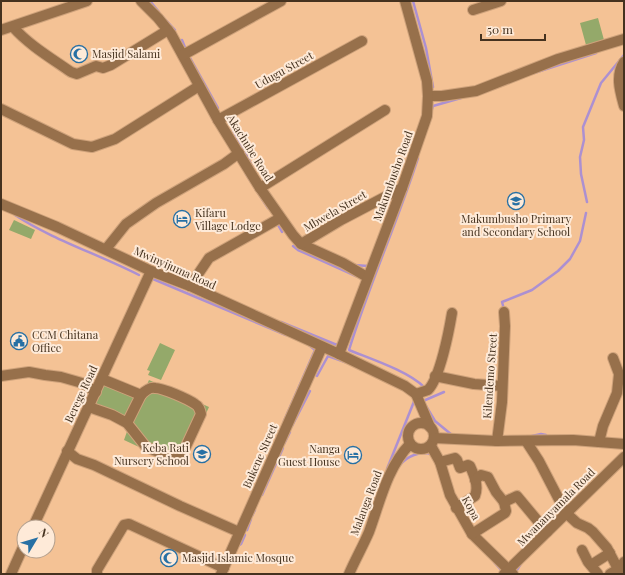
<svg xmlns="http://www.w3.org/2000/svg" width="625" height="575" font-family="'Playfair Display',serif">
<style>
.green{fill:#94a96a}
.lines{fill:none;stroke-linecap:round;stroke-linejoin:round}
.stream{stroke:#ac90d1;stroke-width:2.5}
.minor-casing{stroke:#cea27b;stroke-width:12}
.minor{stroke:#97704b;stroke-width:10}
.labels{text-anchor:middle;stroke-width:4;stroke-linejoin:round;paint-order:stroke}
.poi-label{font-size:11px;fill:#45321f;stroke:#feead8;text-anchor:start}
.street-label{font-size:11px;fill:#45321f;stroke:#feead8}
</style>
<rect width="100%" height="100%" fill="#f4c295"/>
<g class="green">
<polygon points="598,18 604,40 586,45 580,23"/>
<polygon points="14,220 35,230 31,239 9,230"/>
<polygon points="160,343 175,350 161,380 148,375 150,371 147,370"/>
<polygon points="105,380 142,395 149,380 209,407 182,467 124,440 130,423 94,407"/>
</g>
<g class="lines">
<g class="stream">
<polyline points="150,1 159,12"/>
<polyline points="413,1 426,48 433,87"/>
<polyline points="162,16 175,30"/>
<polyline points="182,40 186,50"/>
<polyline points="189,56 218,108"/>
<polyline points="534,73 596,53"/>
<polyline points="432,109 433,106 461,98"/>
<polyline points="232,128 253,168"/>
<path d="M418,158c-21,65 -49,127 -69,192 22,9 59,21 75,37"/>
<polyline points="246,174 268,208"/>
<polyline points="587,202 581,174 580,157 584,140 583,127 601,83 624,55"/>
<path d="M15,215c38,25 83,39 124,60"/>
<polyline points="277,223 282,232"/>
<polyline points="293,246 298,250 356,276"/>
<polyline points="354,265 368,266 368,265"/>
<polyline points="153,279 286,335"/>
<polyline points="199,283 209,289"/>
<polyline points="504,309 502,302 532,290 558,271 570,259 580,241 586,213"/>
<polyline points="281,322 337,345 338,343"/>
<polyline points="317,376 328,356 345,362"/>
<polyline points="423,401 444,392"/>
<polyline points="426,406 435,421 452,435"/>
<polyline points="284,421 315,350 309,345"/>
<polyline points="292,426 310,391"/>
<polyline points="532,436 541,434 546,435 547,438"/>
<polyline points="284,444 290,432"/>
<path d="M398,463l2,2c7,-9 20,-14 31,-11"/>
<polyline points="387,469 415,399"/>
<polyline points="262,495 283,448"/>
<polyline points="252,516 255,510"/>
<polyline points="247,530 251,519"/>
<polyline points="238,546 241,544 245,535"/>
<polyline points="494,562 503,572"/>
<polyline points="515,573 522,562"/>
</g>
<g class="minor-casing">
<g id="minor">
<polyline points="141,1 158,18 171,34 218,120 260,188 293,235 301,244 343,263 367,277"/>
<polyline points="473,10 501,1"/>
<path d="M13,27c16,18 38,31 58,45l6,2 19,-8 7,2 8,-3 57,-35"/>
<polyline points="1,30 87,1"/>
<polyline points="183,55 281,1"/>
<path d="M624,62c-9,14 -4,29 0,44"/>
<polyline points="428,96 442,96 476,91 558,59 624,39"/>
<polyline points="1,109 73,144 92,147 115,139 199,86"/>
<polyline points="218,120 362,41"/>
<polyline points="260,188 385,110"/>
<polyline points="1,204 57,227 151,271 190,286 339,354 405,386 416,394 430,427"/>
<polyline points="301,244 341,220 402,188"/>
<polyline points="106,249 126,224 156,203 224,164 239,153"/>
<polyline points="190,286 209,258 280,218"/>
<polyline points="339,354 402,188 427,116 428,96 427,81 405,1"/>
<polyline points="1,376 29,372 45,375 61,377 82,383 96,392"/>
<polyline points="435,376 474,384 502,386"/>
<path d="M416,394l12,-4c12,-12 21,-59 24,-77"/>
<path d="M89,407l23,8 15,8 19,24 29,12 4,-1 3,-3 19,-41c-1,-4 -2,-8 -6,-10 -7,-5 -32,-16 -40,-16 -5,-1 -10,3 -14,7l-39,-16"/>
<circle cx="421" cy="436" r="13"/>
<polyline points="127,423 141,395"/>
<polyline points="434,438 497,441 573,440 624,444"/>
<polyline points="497,441 502,402 505,326 504,312"/>
<polyline points="526,441 539,461 566,513 577,523 588,528 593,532 607,548 618,569 623,574"/>
<polyline points="599,442 603,426 617,393 619,374 613,358"/>
<polyline points="431,446 440,462 450,495 472,534 513,574"/>
<polyline points="67,451 77,459 94,465 180,506 239,532"/>
<path d="M440,462l15,-4 2,2 3,8 8,-3 2,1c4,9 9,20 5,30l-19,12"/>
<polyline points="475,480 481,475 488,477 496,492 504,502 517,496 547,532"/>
<polyline points="33,527 151,271"/>
<polyline points="472,534 505,513 506,511 504,502"/>
<polyline points="582,550 588,562 598,574"/>
<polyline points="591,565 610,553"/>
<polyline points="11,574 24,545"/>
<polyline points="97,574 97,570 124,525 129,524 224,568"/>
<polyline points="221,574 322,347"/>
<path d="M349,574c6,-14 14,-28 20,-42 11,-30 18,-64 41,-88"/>
<polyline points="504,574 624,457"/>
<polyline points="610,574 620,568 624,562"/>
</g>
</g>
<use href="#minor" class="minor"/>
</g>
<defs>
<g id="mosque-ring" transform="scale(0.9)"><circle r="9.5" fill="#feead8" stroke="#2770a4" stroke-width="1.5"/><path d="M3.5-4.9A6 6 0 1 0 3.5 4.9A5 5 0 1 1 3.5-4.9Z" fill="#2770a4"/></g>
<g id="school-ring" transform="scale(0.9)"><circle r="9.5" fill="#feead8" stroke="#2770a4" stroke-width="1.5"/><path d="M0-5L7-2L0 1L-7-2ZM-4 1L0 2.5L4 1V4Q0 6-4 4Z" fill="#2770a4"/></g>
<g id="hotel-ring" transform="scale(0.9)"><circle r="9.5" fill="#feead8" stroke="#2770a4" stroke-width="1.5"/><path d="M-6-4.5h1.5V1H6V5H4.5V3h-9V5H-6ZM-4 0a1.8 1.8 0 1 1 3.6 0ZM.5 0V-2.5h3Q6-2.5 6 0Z" fill="#2770a4"/></g>
<g id="civic-ring" transform="scale(0.9)"><circle r="9.5" fill="#feead8" stroke="#2770a4" stroke-width="1.5"/><path d="M-.6-6.5H3V-4.5H.6V-3L4-1V1h2V6H-6V1h2V-1L-.6-3ZM-1.2 2.5V6h2.4V2.5Z" fill="#2770a4"/></g>
</defs>
<g fill-rule="evenodd">
<use href="#mosque-ring" x="79" y="54"/>
<use href="#school-ring" x="516" y="201"/>
<use href="#hotel-ring" x="182" y="219"/>
<use href="#civic-ring" x="19" y="341"/>
<use href="#school-ring" x="202" y="454"/>
<use href="#hotel-ring" x="353" y="455"/>
<use href="#mosque-ring" x="169" y="558"/>
</g>
<g class="labels">
<g class="poi-label">
<text x="92" y="58">Masjid Salami</text>
<text x="195" y="217">Kifaru<tspan x="195" dy="13">Village Lodge</tspan></text>
<text x="516" y="223" text-anchor="middle">Makumbusho Primary<tspan x="516" dy="13">and Secondary School</tspan></text>
<text x="32" y="339">CCM Chitana<tspan x="32" dy="13">Office</tspan></text>
<text x="189" y="452" text-anchor="end">Keba Rati<tspan x="189" dy="13">Nursery School</tspan></text>
<text x="340" y="453" text-anchor="end">Nanga<tspan x="340" dy="13">Guest House</tspan></text>
<text x="182" y="562">Masjid Islamic Mosque</text>
</g>
<g class="street-label">
<text transform="translate(284 70) rotate(-29)" y="4">Udugu Street</text>
<text transform="translate(250 148) rotate(58)" y="4">Akachube Road</text>
<text transform="translate(393 176) rotate(-70)" y="4">Makumbusho Road</text>
<text transform="translate(335 211) rotate(-30)" y="4">Mbwela Street</text>
<text transform="translate(175 268) rotate(24)" y="4">Mwinyijuma Road</text>
<text transform="translate(490 376) rotate(-86)" y="4">Kilendemo Street</text>
<text transform="translate(81 394) rotate(-65)" y="4">Berege Road</text>
<text transform="translate(260 456) rotate(-66)" y="4">Bukene Street</text>
<text transform="translate(366 503) rotate(-69)" y="4">Malanga Road</text>
<text transform="translate(556 507) rotate(-45)" y="4">Mwananyamala Road</text>
<text transform="translate(471 508) rotate(61)" y="4">Kopa</text>
</g>
</g>
<rect width="625" height="575" fill="none" stroke="#45321f" stroke-width="4"/>
<g transform="translate(36 539) rotate(52)"><circle r="19" fill="#feead8" stroke="#b4a08e"/>
<path d="M0-3L7 15L0 10L-7 15Z" fill="#2770a4"/>
<text y="-6" font-size="11" font-weight="bold" text-anchor="middle" fill="#45321f">N</text>
</g>
<path d="M481 34v6h64v-6" fill="none" stroke="#45321f" stroke-width="2"/>
<text x="487" y="34" font-size="12" fill="#45321f" stroke="#feead8" stroke-width="3" paint-order="stroke">50 m</text>
</svg>
